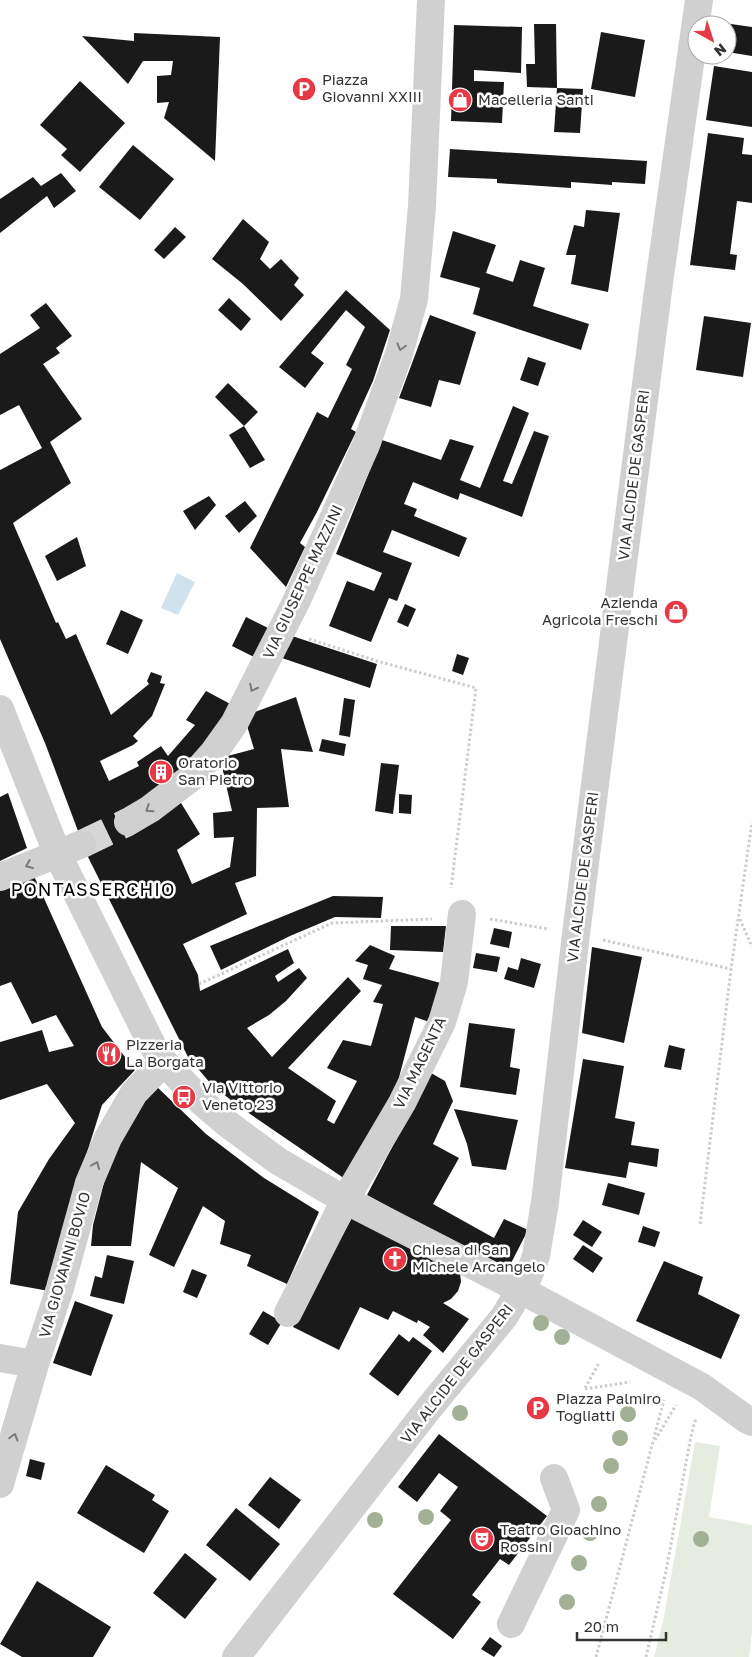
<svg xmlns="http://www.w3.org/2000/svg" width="752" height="1657" font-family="'Golos Text',sans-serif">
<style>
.green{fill:#e6ecdf}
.water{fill:#cfe2ee}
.building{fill:#1a1a1a}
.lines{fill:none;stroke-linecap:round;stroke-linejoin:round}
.minor-tunnel{stroke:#d6d6d6;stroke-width:28;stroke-dasharray:28 14;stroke-linecap:butt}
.path{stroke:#cdcdcd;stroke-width:3;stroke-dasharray:2.5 2.5;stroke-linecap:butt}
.minor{stroke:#d0d0d0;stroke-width:28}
.tree{fill:#a2b095}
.oneway{stroke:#7a7a7a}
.labels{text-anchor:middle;stroke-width:5;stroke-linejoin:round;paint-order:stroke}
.poi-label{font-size:15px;fill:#333;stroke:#fff;text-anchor:start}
.street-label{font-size:15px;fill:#333;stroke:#fff}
.quarter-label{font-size:18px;letter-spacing:1px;fill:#000;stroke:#fff}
</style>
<rect width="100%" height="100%" fill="#fff"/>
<polygon class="green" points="695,1442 720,1446 709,1517 752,1525 752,1632 749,1657 654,1657 663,1622"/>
<polygon class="water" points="177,573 195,582 178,615 161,608"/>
<g class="building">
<polygon points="717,22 752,27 752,56 727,52 727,25 716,25"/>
<polygon points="534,24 556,24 557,88 527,87 526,64 535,64"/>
<polygon points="454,25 522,27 521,73 474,70 474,81 504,82 502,123 451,121"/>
<polygon points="601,32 645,40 635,97 591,89"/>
<polygon points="134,33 220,37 215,161 164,118 169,102 157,103 157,76 171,75 173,61 143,61 128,84 82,36 134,41"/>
<polygon points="714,66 752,72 752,127 706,120"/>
<polygon points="80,81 125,123 80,172 61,155 67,149 40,125"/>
<polygon points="557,88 583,89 580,133 554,132"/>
<polygon points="708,133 744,138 742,154 752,155 752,203 737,201 730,254 737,255 735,270 690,265"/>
<polygon points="133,145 174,179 140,220 99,187"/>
<polygon points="450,149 647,161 645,184 612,182 612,185 571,182 571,188 497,183 497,179 448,177"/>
<polygon points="61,173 76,191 54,208 47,196 0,233 0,199 33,177 41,186"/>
<polygon points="586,210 620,213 608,292 571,284 576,255 566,255 574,225 584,227"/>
<polygon points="243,219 269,242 260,259 270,269 281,259 299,278 294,285 304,295 281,321 243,284 212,259"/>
<polygon points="175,227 186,237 164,259 154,250"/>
<polygon points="453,231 496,245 486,273 513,282 520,260 545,268 533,306 589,324 581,350 473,314 480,288 440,277"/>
<polygon points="346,290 390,330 373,381 351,429 356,432 317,512 300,543 305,547 286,587 250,548 317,412 328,418 352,369 346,365 365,327 346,310 311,353 324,363 305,388 279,367"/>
<polygon points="229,298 251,319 241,331 218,310"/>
<polygon points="46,303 72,336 56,348 60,353 43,364 82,419 50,442 71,483 13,523 56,623 58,622 66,639 76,634 111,715 149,684 147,681 151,672 162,676 160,683 165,684 152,716 133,736 138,741 133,745 100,761 109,781 139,766 137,762 161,746 168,756 195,725 186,720 206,691 236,707 178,798 200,834 177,850 192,884 230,867 234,837 214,838 213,813 232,811 220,758 254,749 244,716 296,697 313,752 281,749 289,807 257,808 256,876 235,883 247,914 183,944 198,975 200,991 288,949 294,963 275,976 278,982 299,968 307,978 286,1001 269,1015 247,1028 272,1057 348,977 361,991 288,1068 336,1101 327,1120 334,1124 357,1081 327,1068 343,1040 371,1046 383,1004 373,1002 382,985 363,979 368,965 355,961 370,945 395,956 389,969 448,985 435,1024 415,1017 392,1104 345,1179 237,1105 211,1084 188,1057 87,855 45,743 0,639 0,470 42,448 19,405 0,415 0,354 40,328 30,315"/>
<polygon points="430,315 476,332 460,385 439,380 431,407 399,398"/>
<polygon points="704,316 751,323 743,377 696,370"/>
<polygon points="528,357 546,363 538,386 520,380"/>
<polygon points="228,383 258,412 244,426 215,397"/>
<polygon points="513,406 529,413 503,481 512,484 534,431 549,436 522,517 460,493 458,500 413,482 404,504 417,509 414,516 467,538 459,557 392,530 383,552 412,563 397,601 389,598 371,642 329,626 347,581 374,591 382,573 336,554 382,440 441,460 450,439 474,446 460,480 480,488"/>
<polygon points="244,426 265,460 250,468 229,435"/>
<polygon points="209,496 216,505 195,530 183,511"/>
<polygon points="245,501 257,516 239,533 225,516"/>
<polygon points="77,537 86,566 57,581 45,556"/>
<polygon points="405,604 416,609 408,627 397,622"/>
<polygon points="121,610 143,620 128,654 106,644"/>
<polygon points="246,617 270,629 256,658 232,646"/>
<polygon points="289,635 377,664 370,688 279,657"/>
<polygon points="457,654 469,658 463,675 452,671"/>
<polygon points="344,698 355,700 350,737 339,735"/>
<polygon points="322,739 346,744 344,756 319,751"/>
<polygon points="381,763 399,765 393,814 375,811"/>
<polygon points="8,793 27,848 0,861 0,797"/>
<polygon points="399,794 412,795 411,814 399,813"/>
<polygon points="34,876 102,1027 135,1070 102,1105 79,1178 49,1291 10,1284 18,1212 49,1159 75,1123 47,1084 0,1100 0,1042 42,1030 49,1052 74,1046 56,1015 32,1024 11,982 0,986 0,890"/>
<polygon points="333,896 383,897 381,918 335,917 290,936 221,970 210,946"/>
<polygon points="391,926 446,926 443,952 390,950"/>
<polygon points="494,928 512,932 509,948 490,944"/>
<polygon points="592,947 642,957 624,1043 582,1033"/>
<polygon points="476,953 500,957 497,972 473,968"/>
<polygon points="521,958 541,964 534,988 504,979 508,967 518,970"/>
<polygon points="469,1023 515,1029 510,1067 520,1069 516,1095 460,1087"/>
<polygon points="669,1045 685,1049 681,1070 664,1067"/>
<polygon points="583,1059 624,1066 615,1118 635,1122 631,1145 659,1149 657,1167 629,1162 626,1178 565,1168"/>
<polygon points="431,1073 445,1081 453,1101 433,1144 459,1158 433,1204 494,1238 504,1219 528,1230 507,1271 367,1195"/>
<polygon points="155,1085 206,1134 264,1178 319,1212 287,1284 247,1266 251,1255 220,1244 225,1221 203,1206 174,1267 149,1255 178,1188 141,1162 131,1246 91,1246 93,1225 115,1140"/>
<polygon points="454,1109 518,1120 506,1170 472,1166 467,1144"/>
<polygon points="608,1183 645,1193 639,1215 602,1205"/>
<polygon points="354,1214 460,1273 461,1282 458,1291 451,1299 443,1303 469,1319 443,1353 423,1335 430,1327 418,1320 417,1323 393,1311 388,1320 360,1307 339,1350 293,1327"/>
<polygon points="583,1220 602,1232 592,1247 573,1235"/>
<polygon points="643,1226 660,1232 655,1247 638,1242"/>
<polygon points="583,1245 603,1258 593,1273 573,1259"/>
<polygon points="107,1255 134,1261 124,1304 90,1296 95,1276 102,1278"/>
<polygon points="664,1261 703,1277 698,1294 740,1315 721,1359 636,1321"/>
<polygon points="192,1269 207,1275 197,1298 183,1292"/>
<polygon points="75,1301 113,1315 91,1376 53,1363"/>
<polygon points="263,1311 282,1322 268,1345 249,1334"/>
<polygon points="399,1334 409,1342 413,1337 432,1351 398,1396 369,1374"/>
<polygon points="439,1434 547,1516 509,1565 500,1559 472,1595 481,1602 453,1639 393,1594 451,1520 440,1511 458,1487 439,1473 417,1502 398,1487"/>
<polygon points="30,1459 45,1463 41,1480 26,1476"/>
<polygon points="106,1465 155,1495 152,1500 169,1511 144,1553 77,1513"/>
<polygon points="270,1477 301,1500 279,1529 248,1505"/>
<polygon points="236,1508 280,1544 250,1581 206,1545"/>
<polygon points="185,1553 217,1579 185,1619 153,1593"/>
<polygon points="37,1581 111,1627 93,1657 22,1657 0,1644"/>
<polygon points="490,1637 502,1646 494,1657 481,1649"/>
</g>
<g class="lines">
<polyline class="minor-tunnel" points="82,844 128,822"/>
<g class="path">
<polyline points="309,639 377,661 476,688 451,888"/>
<polyline points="490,919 548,929"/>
<polyline points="740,919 752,947"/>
<polyline points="603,940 731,969"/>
<polyline points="199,984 332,923 432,919"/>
<polyline points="700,1224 731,969 752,822"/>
<polyline points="585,1388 599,1363"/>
<polyline points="585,1389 630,1382"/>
<polyline points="655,1440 676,1405"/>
<polyline points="596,1657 664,1400"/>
<polyline points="646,1657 666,1571 691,1436 696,1418"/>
</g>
<g class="minor">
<polyline points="0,709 57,853 152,1045 164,1062 203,1103 225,1122 278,1161 345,1200 521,1290 702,1387 746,1419 752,1422"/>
<polyline points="128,822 150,809 192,777 214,752 234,724 297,600 366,445 399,354 414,299 422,206 431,0"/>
<polyline points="0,877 82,844"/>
<polyline points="288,1313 345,1200 402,1103 442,1022 454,982 462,914"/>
<polyline points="0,1358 35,1364"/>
<polyline points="0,1484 35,1364 60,1288 89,1183 108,1138 134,1093 164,1062"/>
<polyline points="511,1624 566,1510 554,1478"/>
<polyline points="236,1657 429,1408 504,1317 529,1275 536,1256 545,1202 576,934 623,564 659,283 699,0"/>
</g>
</g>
<g class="tree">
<circle cx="541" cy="1323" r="8"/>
<circle cx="562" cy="1337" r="8"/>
<circle cx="460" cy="1413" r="8"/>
<circle cx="628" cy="1414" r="8"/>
<circle cx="620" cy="1438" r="8"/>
<circle cx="611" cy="1466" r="8"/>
<circle cx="599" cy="1504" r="8"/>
<circle cx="426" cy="1517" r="8"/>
<circle cx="375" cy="1520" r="8"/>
<circle cx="590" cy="1533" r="8"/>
<circle cx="701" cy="1539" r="8"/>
<circle cx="579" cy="1563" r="8"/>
<circle cx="567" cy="1602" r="8"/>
</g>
<defs><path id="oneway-chevron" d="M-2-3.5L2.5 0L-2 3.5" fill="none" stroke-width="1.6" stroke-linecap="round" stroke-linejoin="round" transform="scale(1.25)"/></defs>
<g class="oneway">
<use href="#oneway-chevron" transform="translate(401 347) rotate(105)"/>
<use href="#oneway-chevron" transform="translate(253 688) rotate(117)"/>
<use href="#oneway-chevron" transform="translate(149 809) rotate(147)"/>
<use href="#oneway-chevron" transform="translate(29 865) rotate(157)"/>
<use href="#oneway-chevron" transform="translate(96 1165) rotate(-68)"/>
<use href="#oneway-chevron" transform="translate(14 1437) rotate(-74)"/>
</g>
<defs>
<g id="parking-disc" transform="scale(1.25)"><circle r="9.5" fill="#e63946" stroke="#fff"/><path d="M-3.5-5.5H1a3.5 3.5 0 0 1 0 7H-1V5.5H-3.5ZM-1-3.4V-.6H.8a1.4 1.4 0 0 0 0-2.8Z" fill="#fff"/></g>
<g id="shop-disc" transform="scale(1.25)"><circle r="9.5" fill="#e63946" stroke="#fff"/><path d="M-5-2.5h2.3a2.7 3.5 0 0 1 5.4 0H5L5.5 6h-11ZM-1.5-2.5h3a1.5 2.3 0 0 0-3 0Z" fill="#fff"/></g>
<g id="building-disc" transform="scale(1.25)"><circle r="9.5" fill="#e63946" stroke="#fff"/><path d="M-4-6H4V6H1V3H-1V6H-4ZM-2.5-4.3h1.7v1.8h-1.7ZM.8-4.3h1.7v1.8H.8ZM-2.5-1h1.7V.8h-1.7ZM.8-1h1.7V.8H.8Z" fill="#fff"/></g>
<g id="restaurant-disc" transform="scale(1.25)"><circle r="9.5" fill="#e63946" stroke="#fff"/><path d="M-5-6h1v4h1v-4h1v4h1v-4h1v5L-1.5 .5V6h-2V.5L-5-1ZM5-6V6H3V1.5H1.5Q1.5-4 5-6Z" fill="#fff"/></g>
<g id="bus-disc" transform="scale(1.25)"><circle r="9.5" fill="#e63946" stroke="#fff"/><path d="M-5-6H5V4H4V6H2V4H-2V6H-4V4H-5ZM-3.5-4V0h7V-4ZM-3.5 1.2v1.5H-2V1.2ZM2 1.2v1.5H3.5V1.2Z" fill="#fff"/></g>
<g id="church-disc" transform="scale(1.25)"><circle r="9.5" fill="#e63946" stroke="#fff"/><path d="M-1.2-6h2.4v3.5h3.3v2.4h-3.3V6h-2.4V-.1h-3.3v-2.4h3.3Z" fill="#fff"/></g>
<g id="theatre-disc" transform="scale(1.25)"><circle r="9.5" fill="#e63946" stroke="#fff"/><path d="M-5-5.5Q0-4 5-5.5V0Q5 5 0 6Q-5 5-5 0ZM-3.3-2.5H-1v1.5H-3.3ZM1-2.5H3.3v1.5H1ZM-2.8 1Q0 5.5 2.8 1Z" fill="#fff"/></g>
</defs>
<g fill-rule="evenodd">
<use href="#parking-disc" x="304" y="89"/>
<use href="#shop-disc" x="460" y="100"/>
<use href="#shop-disc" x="676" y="612"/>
<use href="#building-disc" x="161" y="772"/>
<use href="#restaurant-disc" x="109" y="1054"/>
<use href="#bus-disc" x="184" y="1097"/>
<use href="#church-disc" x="395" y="1259"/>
<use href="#parking-disc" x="538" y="1408"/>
<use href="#theatre-disc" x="482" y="1539"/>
</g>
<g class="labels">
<g class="poi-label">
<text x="322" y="85">Piazza<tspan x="322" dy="17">Giovanni XXIII</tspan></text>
<text x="478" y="105">Macelleria Santi</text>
<text x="658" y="608" text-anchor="end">Azienda<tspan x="658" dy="17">Agricola Freschi</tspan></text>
<text x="178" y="768">Oratorio<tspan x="178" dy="17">San Pietro</tspan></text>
<text x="126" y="1050">Pizzeria<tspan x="126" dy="17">La Borgata</tspan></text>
<text x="202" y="1093">Via Vittorio<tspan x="202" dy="17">Veneto 23</tspan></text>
<text x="412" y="1255">Chiesa di San<tspan x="412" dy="17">Michele Arcangelo</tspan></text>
<text x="556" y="1404">Piazza Palmiro<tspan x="556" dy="17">Togliatti</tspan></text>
<text x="500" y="1535">Teatro Gioachino<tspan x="500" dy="17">Rossini</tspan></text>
</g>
<g class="street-label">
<text transform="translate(634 475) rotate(-83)" y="5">VIA ALCIDE DE GASPERI</text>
<text transform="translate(303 582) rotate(-65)" y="5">VIA GIUSEPPE MAZZINI</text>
<text transform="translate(583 877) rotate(-83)" y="5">VIA ALCIDE DE GASPERI</text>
<text transform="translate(420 1063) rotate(-64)" y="5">VIA MAGENTA</text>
<text transform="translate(65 1265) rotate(-74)" y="5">VIA GIOVANNI BOVIO</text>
<text transform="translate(457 1374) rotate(-52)" y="5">VIA ALCIDE DE GASPERI</text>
</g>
<g class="quarter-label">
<text x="93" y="896">PONTASSERCHIO</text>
</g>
</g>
<g transform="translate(712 40) rotate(141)"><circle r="24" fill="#ffffff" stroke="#adadad"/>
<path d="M0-4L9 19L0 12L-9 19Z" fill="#e63946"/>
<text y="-8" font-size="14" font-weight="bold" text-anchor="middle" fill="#333333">N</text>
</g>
<path d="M577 1632v8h89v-8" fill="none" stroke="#333333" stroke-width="2.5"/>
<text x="584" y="1632" font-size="15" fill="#333333" stroke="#ffffff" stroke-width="4" paint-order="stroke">20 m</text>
</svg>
